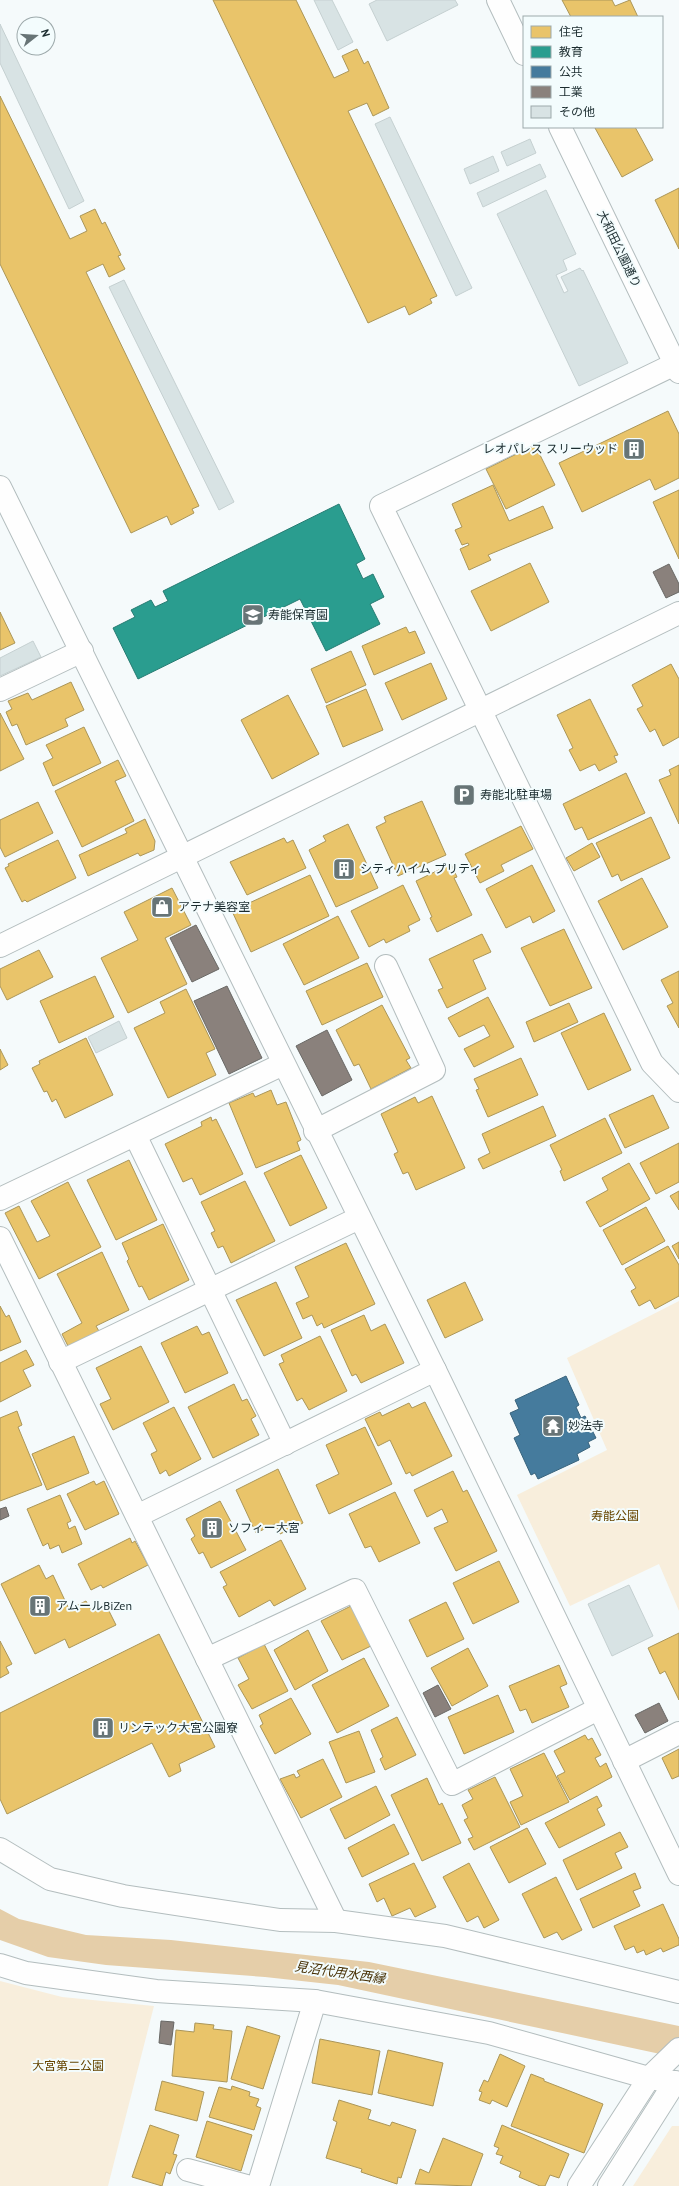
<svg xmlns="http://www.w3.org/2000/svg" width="679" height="2186" font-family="'PT Sans','Noto Sans JP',sans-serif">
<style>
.green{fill:#f8eedc}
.water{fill:#e5cea9}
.homes{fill:#e9c46a;stroke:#ab9658}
.schools{fill:#2a9d8f;stroke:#267b72}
.public{fill:#457b9d;stroke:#38637c}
.industry{fill:#8a817c;stroke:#696865}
.building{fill:#d8e3e4;stroke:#c5d0d1}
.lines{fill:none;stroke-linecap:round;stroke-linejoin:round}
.minor-casing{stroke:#b3bdbe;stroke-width:24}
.minor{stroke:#fefefe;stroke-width:22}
.labels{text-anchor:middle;stroke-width:4;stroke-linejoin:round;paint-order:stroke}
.street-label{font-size:12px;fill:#1b2c2f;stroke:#f3fcfd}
.poi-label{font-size:12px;fill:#1b2c2f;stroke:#f3fcfd;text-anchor:start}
.park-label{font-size:12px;fill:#664500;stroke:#f3fcfd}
.water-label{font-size:13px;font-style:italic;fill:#473004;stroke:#f3fcfd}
</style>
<rect width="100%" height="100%" fill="#f5fafb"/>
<g class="green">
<polygon points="679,1301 679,1611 659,1564 570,1606 517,1495 607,1450 567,1358"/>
<polygon points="0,1981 62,1997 154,2006 108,2186 0,2186"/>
<polygon points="672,2126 679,2126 679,2186 633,2186"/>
</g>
<polygon class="water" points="0,1909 19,1919 86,1935 171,1940 369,1962 679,2026 679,2058 338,1985 265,1977 106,1965 48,1957 0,1940"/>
<g class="homes">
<polygon points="213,0 296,0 334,78 349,71 342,56 357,49 364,64 368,61 389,108 373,116 367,103 348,111 437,296 430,299 432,303 409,315 405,306 368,323"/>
<polygon points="562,0 612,0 615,6 630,0 638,17 571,17"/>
<polygon points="0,96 70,239 87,231 80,216 95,209 102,224 105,222 121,255 118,256 125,269 109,277 103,264 86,272 199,506 192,509 194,513 171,525 167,516 131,533 0,264"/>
<polygon points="597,127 635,127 653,160 622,177 595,128"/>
<polygon points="679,188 679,249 655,200"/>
<polygon points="668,411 679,434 679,478 655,490 650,479 582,512 559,463"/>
<polygon points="535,445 555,485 506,509 486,469"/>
<polygon points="493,485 509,521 543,506 553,528 488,555 491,560 469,570 460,549 469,545 468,543 462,545 455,530 462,527 452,504"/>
<polygon points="679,490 679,559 653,502"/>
<polygon points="530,563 549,602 491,631 471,591"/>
<polygon points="0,612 15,643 0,650"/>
<polygon points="406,627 409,633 415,631 425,653 374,675 362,646"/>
<polygon points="351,651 366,685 326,703 311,669"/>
<polygon points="431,663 447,699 402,720 385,683"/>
<polygon points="671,664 679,679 679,737 663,746 655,729 650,732 637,709 643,706 632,685"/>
<polygon points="71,682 84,710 65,719 68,726 26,745 17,724 12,726 6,712 12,709 8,701 28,693 32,700"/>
<polygon points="366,689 383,730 343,747 326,706"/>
<polygon points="288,695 319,754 272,779 241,720"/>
<polygon points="590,699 618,755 614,756 617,762 599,771 595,764 580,771 569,750 573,748 557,715"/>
<polygon points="0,713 24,759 0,771"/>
<polygon points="84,727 101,763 53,786 43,763 53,758 46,745"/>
<polygon points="118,760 126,776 115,781 134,821 82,847 55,791"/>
<polygon points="679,765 679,824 659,780 671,775 669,770"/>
<polygon points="626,773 645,813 588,840 582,827 575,830 563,804"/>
<polygon points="422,801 446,855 398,876 376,827 386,822 384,817"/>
<polygon points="38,802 53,833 5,857 0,847 0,820"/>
<polygon points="651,817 670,858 621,881 618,874 612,877 596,843"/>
<polygon points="145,819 155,841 154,850 140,856 138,853 88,876 79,855 127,833 125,829"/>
<polygon points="348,824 378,888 336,907 309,850 326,841 323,836"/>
<polygon points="521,826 533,849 501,865 504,871 480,883 465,854"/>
<polygon points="284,838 287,843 293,840 306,868 247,895 230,862"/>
<polygon points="58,840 76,878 27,902 25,900 22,902 5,868 9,866 8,864"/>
<polygon points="592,843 600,857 574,871 566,858"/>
<polygon points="451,864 457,877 454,878 472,915 437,932 430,918 432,917 416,881"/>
<polygon points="532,865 555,911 533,923 530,916 506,928 486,889"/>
<polygon points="310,875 329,916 251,952 231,909 246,902 247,904"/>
<polygon points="642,878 668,927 623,950 598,901"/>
<polygon points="403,885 420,920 408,926 410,931 386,943 384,939 369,947 351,911"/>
<polygon points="172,888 191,925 165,938 187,984 128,1013 101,958 138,940 124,912"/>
<polygon points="338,916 359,958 304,985 283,944"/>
<polygon points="564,929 592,988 550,1006 521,948"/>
<polygon points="482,934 491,952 473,960 486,989 447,1008 438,990 443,988 429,959"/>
<polygon points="39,950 53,977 7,1000 0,986 0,969"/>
<polygon points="367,963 383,997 322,1025 306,991"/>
<polygon points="679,971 679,1028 667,1006 673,1003 661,980"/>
<polygon points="95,976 114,1017 59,1043 40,1001"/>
<polygon points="186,989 215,1049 206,1053 216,1075 168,1098 134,1028 165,1013 160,1002"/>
<polygon points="488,997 514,1047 474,1067 464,1049 490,1036 484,1025 459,1037 448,1018"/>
<polygon points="569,1003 578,1022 534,1042 526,1022"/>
<polygon points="382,1005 410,1058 406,1060 411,1068 371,1089 359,1064 354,1066 336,1030"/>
<polygon points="604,1013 631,1070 588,1090 561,1033"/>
<polygon points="86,1038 113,1095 65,1118 56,1099 52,1102 47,1091 44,1092 32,1068 40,1064 39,1061"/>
<polygon points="0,1049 8,1065 0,1070"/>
<polygon points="521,1058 538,1095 488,1117 476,1090 479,1089 474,1079"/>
<polygon points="271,1090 277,1105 286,1102 301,1140 297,1142 300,1150 256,1168 229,1103 253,1093 255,1097"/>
<polygon points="653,1095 669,1128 625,1148 609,1115"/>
<polygon points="432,1096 465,1168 416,1190 408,1172 403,1174 394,1154 398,1152 381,1114 415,1097 418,1103"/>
<polygon points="543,1106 556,1136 483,1169 478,1159 490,1153 482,1134"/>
<polygon points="211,1117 212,1121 216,1119 243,1174 200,1195 192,1178 183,1182 165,1144 202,1126 201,1122"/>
<polygon points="605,1118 622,1153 564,1181 560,1171 562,1170 550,1145"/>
<polygon points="679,1143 679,1182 656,1194 640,1163"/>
<polygon points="301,1155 327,1208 290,1226 264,1173"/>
<polygon points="129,1160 157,1220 116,1240 87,1180"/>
<polygon points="629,1163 650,1199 600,1227 586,1202 608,1190 602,1178"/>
<polygon points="245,1181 275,1241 231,1263 223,1246 218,1248 211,1233 215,1231 201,1202"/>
<polygon points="68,1182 101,1247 39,1279 5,1213 19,1206 37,1242 50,1236 31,1201"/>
<polygon points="679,1191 679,1210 670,1196"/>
<polygon points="646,1207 665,1241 622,1265 603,1230"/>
<polygon points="163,1224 189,1280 149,1300 142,1286 139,1287 127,1261 129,1259 122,1243"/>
<polygon points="679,1242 679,1259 672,1246"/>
<polygon points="346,1243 375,1304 324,1328 322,1323 317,1326 312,1315 303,1319 296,1303 309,1297 295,1267"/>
<polygon points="668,1246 679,1265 679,1296 655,1309 650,1300 639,1306 631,1291 636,1288 625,1269"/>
<polygon points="102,1252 129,1310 96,1326 100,1333 69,1348 62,1334 82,1323 57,1274"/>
<polygon points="276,1282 302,1338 264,1356 236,1300"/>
<polygon points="465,1282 483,1320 445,1338 427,1300"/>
<polygon points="0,1306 6,1317 9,1315 21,1342 0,1351"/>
<polygon points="364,1315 371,1331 385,1324 404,1363 361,1383 356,1374 352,1376 331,1330"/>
<polygon points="197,1326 202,1335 209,1332 228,1373 185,1393 161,1343"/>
<polygon points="320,1336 347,1391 309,1410 302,1398 297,1401 279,1364 284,1362 281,1355"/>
<polygon points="141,1346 169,1402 113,1430 100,1404 111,1399 96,1368"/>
<polygon points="26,1350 34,1365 23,1370 31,1386 0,1402 0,1363"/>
<polygon points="234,1384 242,1401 247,1399 256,1416 251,1419 259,1435 213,1458 188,1407"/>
<polygon points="425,1402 452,1456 412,1476 410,1472 406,1474 390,1440 378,1446 365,1419 380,1412 382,1416 409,1403 412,1408"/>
<polygon points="174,1407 201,1459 169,1476 166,1470 160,1474 151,1454 157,1451 143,1423"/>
<polygon points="17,1411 22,1425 18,1427 42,1485 0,1501 0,1418"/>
<polygon points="365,1427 392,1484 329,1514 316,1485 339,1474 326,1445"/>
<polygon points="74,1436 89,1473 47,1490 32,1454"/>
<polygon points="278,1469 303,1523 280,1534 275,1524 256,1533 236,1490"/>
<polygon points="453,1471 463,1492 467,1490 497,1551 456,1571 434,1528 448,1522 442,1509 427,1517 414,1490"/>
<polygon points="94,1481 96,1485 104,1481 119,1514 85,1530 67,1494"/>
<polygon points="395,1492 420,1543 379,1562 371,1546 365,1548 349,1514"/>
<polygon points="60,1495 71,1521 67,1523 69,1529 75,1526 82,1544 62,1553 59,1545 50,1549 48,1543 43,1546 27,1509"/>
<polygon points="220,1501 246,1550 211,1568 203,1552 199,1554 191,1539 195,1536 186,1519"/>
<polygon points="130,1538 132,1543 135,1541 148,1565 103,1588 101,1585 91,1590 78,1564"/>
<polygon points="281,1540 306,1589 274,1606 270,1600 239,1617 223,1587 227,1585 220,1572"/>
<polygon points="499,1561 519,1602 473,1624 453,1583"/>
<polygon points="39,1565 46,1579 53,1575 69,1609 86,1601 91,1610 105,1603 116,1625 69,1648 65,1639 35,1654 1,1584"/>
<polygon points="446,1602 464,1639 427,1657 409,1620"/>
<polygon points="351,1606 371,1646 342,1660 321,1621"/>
<polygon points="308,1630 328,1671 295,1690 274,1650"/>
<polygon points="679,1633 679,1700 665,1671 660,1674 648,1648"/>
<polygon points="159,1634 215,1747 179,1764 181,1771 169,1777 152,1743 7,1814 0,1799 0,1713"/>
<polygon points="0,1641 12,1664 6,1667 9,1673 0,1678"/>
<polygon points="264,1644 288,1691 252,1709 238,1685 249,1679 238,1658"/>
<polygon points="468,1648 488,1686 452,1706 431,1668"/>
<polygon points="364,1658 389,1706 337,1733 312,1685"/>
<polygon points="559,1665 567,1684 560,1687 569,1707 532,1723 526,1709 520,1711 509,1686"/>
<polygon points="498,1695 514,1732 464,1754 448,1717"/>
<polygon points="291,1698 311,1734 275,1754 260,1726 263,1724 259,1715"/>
<polygon points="397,1717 416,1755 385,1770 380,1759 383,1757 371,1730"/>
<polygon points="359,1731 375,1772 346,1783 329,1742"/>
<polygon points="585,1735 588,1740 592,1738 601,1755 595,1758 600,1767 606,1763 612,1777 570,1800 557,1776 565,1772 554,1751"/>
<polygon points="679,1749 679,1776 672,1779 662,1758"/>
<polygon points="544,1753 569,1802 521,1825 510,1802 523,1796 510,1769"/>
<polygon points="323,1759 342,1797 301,1818 280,1779 294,1774 296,1778 300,1776 297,1771"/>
<polygon points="495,1777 520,1827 474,1850 468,1839 473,1837 464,1820 468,1818 462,1805 473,1799 468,1790"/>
<polygon points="427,1778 439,1805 442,1803 461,1843 422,1861 391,1795"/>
<polygon points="376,1786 390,1815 345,1839 330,1809"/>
<polygon points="597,1796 602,1806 597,1809 605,1825 559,1848 545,1823"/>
<polygon points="394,1824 409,1854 362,1877 348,1848"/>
<polygon points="527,1828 546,1864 509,1883 490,1847"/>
<polygon points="620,1832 628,1847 615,1853 622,1868 577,1890 563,1860"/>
<polygon points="414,1863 436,1907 415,1917 410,1908 392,1916 384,1898 377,1902 369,1884"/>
<polygon points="469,1863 499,1920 484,1928 478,1916 467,1922 443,1877"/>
<polygon points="635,1873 641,1888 633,1891 640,1906 593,1928 580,1899"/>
<polygon points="556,1877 582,1930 562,1940 557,1932 544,1938 522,1894"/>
<polygon points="663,1904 679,1939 679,1945 663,1952 661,1948 646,1955 644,1950 637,1953 634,1946 625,1950 614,1926"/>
<polygon points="195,2023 214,2025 213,2029 232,2031 227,2082 172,2076 176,2030 194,2032"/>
<polygon points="247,2026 280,2036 263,2089 231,2079"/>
<polygon points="320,2039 380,2051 372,2095 312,2083"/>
<polygon points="388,2050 443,2063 433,2106 378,2093"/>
<polygon points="500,2054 525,2066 507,2107 492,2100 490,2104 479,2100 482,2092 479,2091 484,2080 488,2082"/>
<polygon points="531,2074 544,2079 544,2081 603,2104 584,2153 511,2126"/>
<polygon points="162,2081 204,2092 197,2121 155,2110"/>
<polygon points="232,2086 250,2092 249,2096 259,2099 256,2106 261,2108 254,2130 209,2117 219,2087 231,2090"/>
<polygon points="339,2100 371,2110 368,2119 390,2126 392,2122 416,2130 401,2178 398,2177 397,2184 361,2172 362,2169 326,2158 337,2122 333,2120"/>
<polygon points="207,2121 252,2135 241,2171 196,2157"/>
<polygon points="150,2125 179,2135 173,2154 177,2155 170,2174 166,2172 162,2186 132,2177"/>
<polygon points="502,2125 569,2154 559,2178 550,2175 545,2186 540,2186 519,2177 521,2172 500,2163 503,2156 496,2154 499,2148 494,2146"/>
<polygon points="443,2138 483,2154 471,2186 415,2184 420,2169 429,2173"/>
</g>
<polygon class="schools" points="339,504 365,559 356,564 363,579 373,574 384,597 370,604 380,624 326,651 300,599 138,679 113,628 135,617 131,610 151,600 155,607 168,601 163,591"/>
<polygon class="public" points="566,1376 579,1405 576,1407 581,1418 585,1416 596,1438 588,1442 590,1447 577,1454 579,1460 538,1479 535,1473 531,1475 514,1438 520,1435 510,1413 519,1409 515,1400"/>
<g class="industry">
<polygon points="669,564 679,584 679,592 666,598 653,572"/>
<polygon points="196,925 219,969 192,982 170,938"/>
<polygon points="227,986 262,1058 229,1074 194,1001"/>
<polygon points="327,1030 352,1080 322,1096 296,1046"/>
<polygon points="6,1507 9,1516 0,1520 0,1509"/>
<polygon points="438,1685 451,1709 435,1717 423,1693"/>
<polygon points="659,1703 668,1721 645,1733 635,1715"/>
<polygon points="161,2021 174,2022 171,2045 159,2043"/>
</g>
<g class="building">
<polygon points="314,0 332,0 353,42 338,50"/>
<polygon points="377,0 455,0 458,5 387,41 369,4"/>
<polygon points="0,24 84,201 69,209 0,63"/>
<polygon points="390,117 472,288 456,296 375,124"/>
<polygon points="530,139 536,153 507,166 501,152"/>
<polygon points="493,156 499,171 470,184 464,169"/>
<polygon points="540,164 546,177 483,207 477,193"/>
<polygon points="546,190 576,254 563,260 567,270 556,275 564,293 568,291 561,277 580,268 582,271 583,270 628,363 579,386 497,214"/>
<polygon points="124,280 234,502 219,510 109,287"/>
<polygon points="33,641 41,657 0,676 0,658"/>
<polygon points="119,1021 127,1038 96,1053 88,1037"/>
<polygon points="629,1585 653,1636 612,1656 588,1604"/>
</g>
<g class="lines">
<g class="minor-casing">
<g id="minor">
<polyline points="498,0 524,54"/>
<polyline points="560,127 679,372"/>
<polyline points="675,364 381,506 652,1063 679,1091"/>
<polyline points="0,487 435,1370 679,1874"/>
<polyline points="0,690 82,651"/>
<polyline points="0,946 679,613"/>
<polyline points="315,1131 434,1070 386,966"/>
<polyline points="135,1135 285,1444"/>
<polyline points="0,1199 283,1064"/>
<polyline points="0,1238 336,1921"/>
<polyline points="60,1362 359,1218"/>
<polyline points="137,1516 435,1370"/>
<polyline points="207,1659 355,1590 452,1784 598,1709"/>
<polyline points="624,1761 679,1733"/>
<polyline points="0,1849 50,1879 123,1896 280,1920 336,1921 445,1936 679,1992"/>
<polyline points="0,1965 26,1973 156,1991 315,2001 489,2033 649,2078 679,2083"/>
<polyline points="188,2170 247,2186"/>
<polyline points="258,2186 315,2001"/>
<polyline points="579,2186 649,2078 679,2049"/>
<polyline points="609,2186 675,2082"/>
</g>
</g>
<use href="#minor" class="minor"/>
</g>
<defs>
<g id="building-square" transform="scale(1.15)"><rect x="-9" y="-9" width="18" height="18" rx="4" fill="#677476" stroke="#f3fcfd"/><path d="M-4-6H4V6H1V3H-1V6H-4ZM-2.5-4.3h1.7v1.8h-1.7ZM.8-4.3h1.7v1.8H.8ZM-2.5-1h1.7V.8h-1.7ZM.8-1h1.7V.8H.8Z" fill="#fff"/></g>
<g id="school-square" transform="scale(1.15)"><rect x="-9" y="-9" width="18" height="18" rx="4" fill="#677476" stroke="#f3fcfd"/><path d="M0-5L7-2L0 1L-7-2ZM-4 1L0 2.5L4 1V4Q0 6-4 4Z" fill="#fff"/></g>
<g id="parking-square" transform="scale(1.15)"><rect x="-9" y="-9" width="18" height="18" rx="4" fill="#677476" stroke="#f3fcfd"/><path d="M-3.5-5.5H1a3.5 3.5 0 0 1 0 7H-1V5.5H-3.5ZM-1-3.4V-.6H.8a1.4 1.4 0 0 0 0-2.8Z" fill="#fff"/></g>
<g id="shop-square" transform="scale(1.15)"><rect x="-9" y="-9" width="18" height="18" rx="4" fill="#677476" stroke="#f3fcfd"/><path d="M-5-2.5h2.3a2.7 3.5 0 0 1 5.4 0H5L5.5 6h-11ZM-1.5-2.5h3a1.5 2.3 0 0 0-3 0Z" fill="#fff"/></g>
<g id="temple-square" transform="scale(1.15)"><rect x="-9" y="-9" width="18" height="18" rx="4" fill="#677476" stroke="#f3fcfd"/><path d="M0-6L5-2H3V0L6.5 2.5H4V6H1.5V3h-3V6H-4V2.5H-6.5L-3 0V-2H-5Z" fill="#fff"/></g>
</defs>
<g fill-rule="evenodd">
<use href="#building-square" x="634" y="449"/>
<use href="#school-square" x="253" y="615"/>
<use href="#parking-square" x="464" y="795"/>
<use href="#building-square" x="344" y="869"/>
<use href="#shop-square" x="162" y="907"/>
<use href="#temple-square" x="553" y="1426"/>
<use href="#building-square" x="212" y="1528"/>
<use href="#building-square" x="40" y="1606"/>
<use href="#building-square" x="103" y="1728"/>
</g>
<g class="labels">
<g class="street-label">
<text transform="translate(619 249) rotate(64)" y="4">大和田公園通り</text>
</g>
<g class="poi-label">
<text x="618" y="453" text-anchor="end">レオパレス スリーウッド</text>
<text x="268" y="619">寿能保育園</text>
<text x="480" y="799">寿能北駐車場</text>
<text x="360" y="873">シティハイム プリティ</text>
<text x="178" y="911">アテナ美容室</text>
<text x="568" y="1430">妙法寺</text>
<text x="228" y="1532">ソフィー大宮</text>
<text x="56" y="1610">アムールBiZen</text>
<text x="118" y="1732">リンテック大宮公園寮</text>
</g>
<g class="park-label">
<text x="615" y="1520">寿能公園</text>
<text x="68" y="2070">大宮第二公園</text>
</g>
<g class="water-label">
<text transform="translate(340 1972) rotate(8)" y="5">見沼代用水西縁</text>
</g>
</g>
<rect x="523" y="16" width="140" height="112" fill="#f3fcfd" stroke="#9da9ab"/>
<rect x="531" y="26" width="20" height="12" fill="#e9c46a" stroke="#9da9ab"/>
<text x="559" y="36" font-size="12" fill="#1b2c2f">住宅</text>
<rect x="531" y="46" width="20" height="12" fill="#2a9d8f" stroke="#9da9ab"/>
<text x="559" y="56" font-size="12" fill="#1b2c2f">教育</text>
<rect x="531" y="66" width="20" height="12" fill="#457b9d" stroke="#9da9ab"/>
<text x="559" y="76" font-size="12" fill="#1b2c2f">公共</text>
<rect x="531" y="86" width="20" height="12" fill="#8a817c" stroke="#9da9ab"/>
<text x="559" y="96" font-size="12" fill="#1b2c2f">工業</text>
<rect x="531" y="106" width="20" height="12" fill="#d8e3e4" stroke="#9da9ab"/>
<text x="559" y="116" font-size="12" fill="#1b2c2f">その他</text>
<g transform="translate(36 36) rotate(73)"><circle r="19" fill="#f3fcfd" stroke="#9da9ab"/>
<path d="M0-3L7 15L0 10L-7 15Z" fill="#677476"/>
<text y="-6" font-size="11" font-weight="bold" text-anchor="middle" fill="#1b2c2f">N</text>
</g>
</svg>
